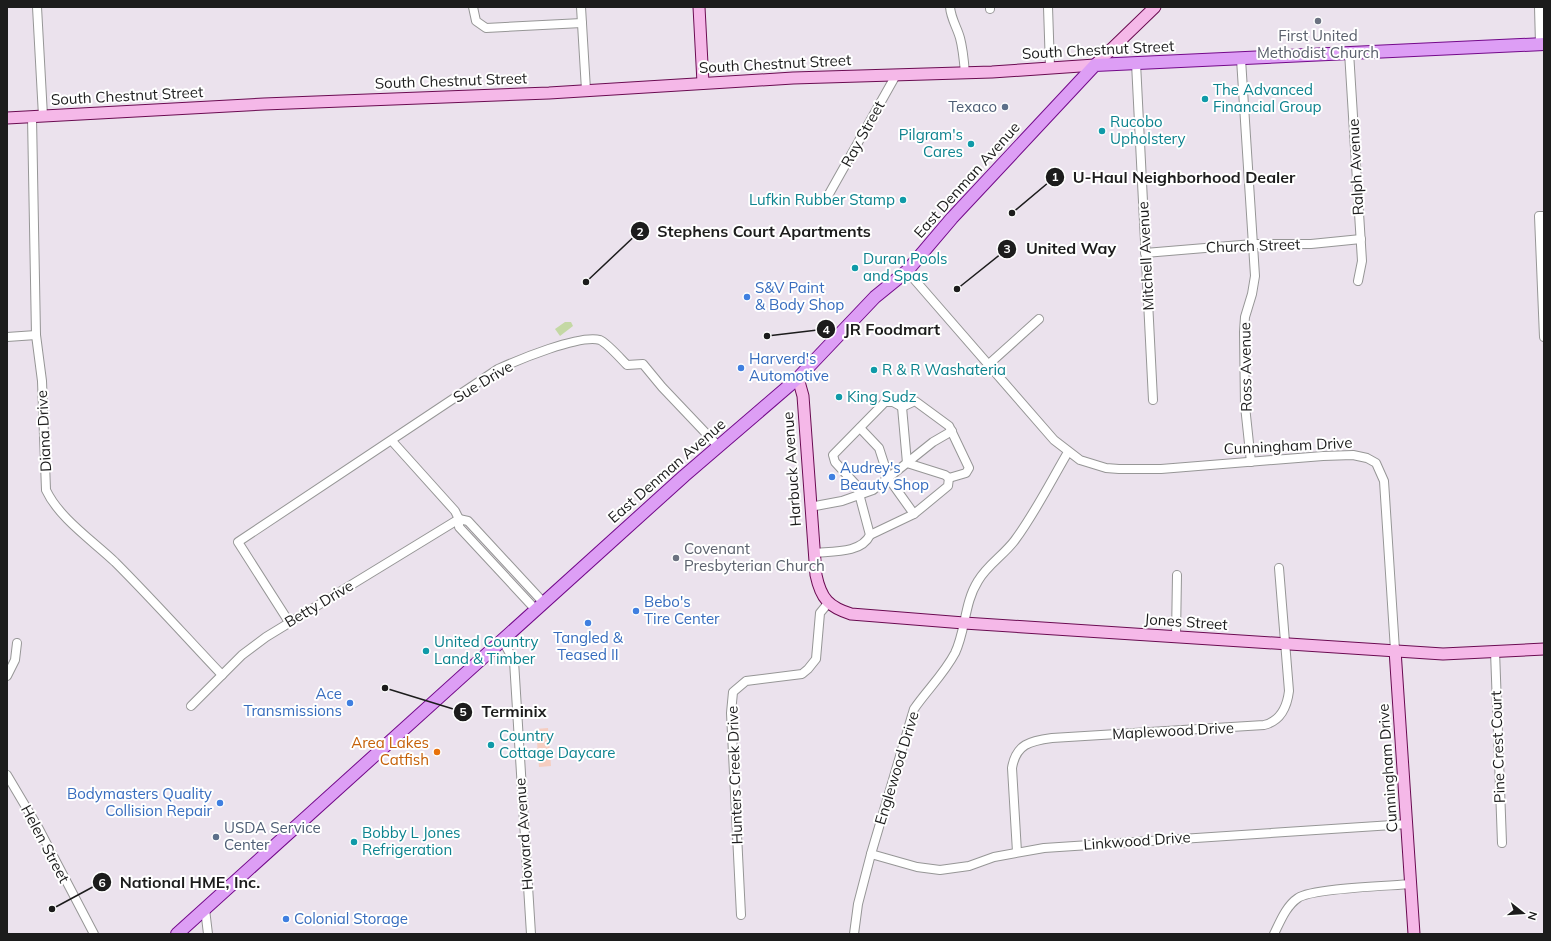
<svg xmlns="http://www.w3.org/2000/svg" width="1551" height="941" font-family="Mulish,sans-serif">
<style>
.park{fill:#f5cdc0}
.water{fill:#c4d8a4}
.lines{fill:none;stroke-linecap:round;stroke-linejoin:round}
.street-casing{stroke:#969696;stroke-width:10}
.secondary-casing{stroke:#6a0b51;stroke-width:13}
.primary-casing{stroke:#73098a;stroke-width:14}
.street{stroke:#fff;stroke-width:8}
.secondary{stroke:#f5b8e8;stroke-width:11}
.primary{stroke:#dd9ef5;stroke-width:12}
.worship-dot{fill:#6b7280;stroke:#fff;stroke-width:1.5}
.culture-dot{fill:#0f9aa8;stroke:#fff;stroke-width:1.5}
.service-dot{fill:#5c6f8a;stroke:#fff;stroke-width:1.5}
.shop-dot{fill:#3f7fe0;stroke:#fff;stroke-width:1.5}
.food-dot{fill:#e8710a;stroke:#fff;stroke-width:1.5}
.labels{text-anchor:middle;stroke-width:4;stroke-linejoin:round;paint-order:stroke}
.worship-label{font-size:15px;fill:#5b616d;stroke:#fff}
.street-label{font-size:15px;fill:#1c1c1c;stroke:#fff}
.culture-label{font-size:15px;fill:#0d838f;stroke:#fff;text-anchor:start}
.service-label{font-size:15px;fill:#4e5e75;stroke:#fff;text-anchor:end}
.shop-label{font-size:15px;fill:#366cbe;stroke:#fff;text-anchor:start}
.food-label{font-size:15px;fill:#c56008;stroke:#fff;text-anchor:end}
.leader{fill:none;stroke:#1c1c1c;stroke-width:1.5}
.callout-dot{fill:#1c1c1c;stroke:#fff;stroke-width:1.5}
.mark-label{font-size:12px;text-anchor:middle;font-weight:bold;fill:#fff}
.callout-label{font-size:16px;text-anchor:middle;font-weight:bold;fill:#1c1c1c;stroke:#fff;stroke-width:4;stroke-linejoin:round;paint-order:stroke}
</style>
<rect width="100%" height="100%" fill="#ebe2ed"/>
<polygon class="park" points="548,728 551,766 539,767 536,729"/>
<polygon class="water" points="565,322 571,322 573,326 560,336 555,329"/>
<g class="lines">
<g class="street-casing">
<g id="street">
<polyline points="37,7 43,116"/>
<polyline points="473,7 476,21 486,28 582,23"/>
<polyline points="581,7 586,90"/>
<path d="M950,7c1,12 7,20 10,31 3,11 4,23 5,35"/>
<polyline points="990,7 990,9"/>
<polyline points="1048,7 1050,67"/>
<polyline points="1539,7 1540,44"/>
<polyline points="1349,52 1362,261 1358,281"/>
<polyline points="1241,59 1255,276 1252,294 1245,317 1244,332 1245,406 1251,462"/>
<polyline points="1136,63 1153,400"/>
<path d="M32,117l4,218 6,46 4,109c13,28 47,51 69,72 37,37 71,75 107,113"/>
<polyline points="829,194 896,75"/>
<polyline points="1544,216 1539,216 1544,337"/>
<polyline points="1145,253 1253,244 1311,244 1361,239"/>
<polyline points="907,271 1054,440 1080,460 1106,468 1119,469 1161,469 1323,456 1353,455 1367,458 1376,463 1384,481 1395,650"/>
<polyline points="7,337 36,335"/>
<polyline points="989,364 1039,319"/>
<polyline points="902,407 907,463"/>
<polyline points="860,428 879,448 889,479 914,514 870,535"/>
<polyline points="392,441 455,511 459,519 459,527 536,610"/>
<polyline points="907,463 945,475 949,478"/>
<polyline points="810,507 842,501 873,490 933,442 952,431"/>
<polyline points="914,514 948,486 949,478"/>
<polyline points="459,519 468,521 543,602"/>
<path d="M813,553c18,-2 48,1 57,-18l-13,-49 -22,-24 -2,-7 52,-53h8l9,5 13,-6 34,25 20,42 -3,5 -17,5"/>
<path d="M289,622l-51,-80 260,-173c20,-9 82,-35 102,-29 7,3 21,19 27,25l16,-1 19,23 57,60"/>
<polyline points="1176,636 1177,575"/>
<polyline points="503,641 514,661 531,934"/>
<polyline points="1495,651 1502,843"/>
<polyline points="7,676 15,660 17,643"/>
<polyline points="191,706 242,655 266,637 459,519"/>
<polyline points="7,775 39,829 94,934"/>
<path d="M1017,852l-5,-84c4,-24 18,-27 40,-30l212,-13c17,-4 23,-18 25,-34l-10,-123"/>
<polyline points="871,854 917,867 940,870 969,866 994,857 1044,848 1408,824"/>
<polyline points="205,909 208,934"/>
<polyline points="741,915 731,713 733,692 746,681 802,674 808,669 816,659 820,613 829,602"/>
<path d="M854,934l4,-30 13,-50 43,-145c13,-19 30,-35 41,-56 11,-23 9,-50 23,-72 9,-16 26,-26 37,-41 20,-27 36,-59 53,-88"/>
<path d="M1274,934c6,-12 12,-28 24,-36 14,-10 91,-12 113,-14"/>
</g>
</g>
<g class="secondary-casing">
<g id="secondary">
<polyline points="699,7 703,83"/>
<polyline points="7,118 264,104 549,93 793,78 992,72 1095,65 1155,7"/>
<path d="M798,378l5,18 13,179c5,24 13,32 35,39l113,9 479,31 101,-5"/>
<polyline points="1395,650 1414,934"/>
</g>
</g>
<g class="primary-casing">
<polyline id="primary" points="177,934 684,476 798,378 875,297 907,271 952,218 1095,65 1544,44"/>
</g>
<use href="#street" class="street"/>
<use href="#secondary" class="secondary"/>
<use href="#primary" class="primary"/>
</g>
<g class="worship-dot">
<circle cx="1318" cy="21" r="4"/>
<circle cx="676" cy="558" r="4"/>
</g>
<g class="culture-dot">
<circle cx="1205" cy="99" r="4"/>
<circle cx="1102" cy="131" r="4"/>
<circle cx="971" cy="144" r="4"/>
<circle cx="903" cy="200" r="4"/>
<circle cx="855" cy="268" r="4"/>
<circle cx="874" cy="370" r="4"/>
<circle cx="839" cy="397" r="4"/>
<circle cx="426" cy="651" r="4"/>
<circle cx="491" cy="745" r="4"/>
<circle cx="354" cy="842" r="4"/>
</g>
<g class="service-dot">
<circle cx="1005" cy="107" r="4"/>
<circle cx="216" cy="837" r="4"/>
</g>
<g class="shop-dot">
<circle cx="747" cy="297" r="4"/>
<circle cx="741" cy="368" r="4"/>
<circle cx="832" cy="477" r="4"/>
<circle cx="636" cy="611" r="4"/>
<circle cx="588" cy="623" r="4"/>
<circle cx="350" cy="703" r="4"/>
<circle cx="220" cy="803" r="4"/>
<circle cx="286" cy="919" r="4"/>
</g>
<circle class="food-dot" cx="437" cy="752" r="4"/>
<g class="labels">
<g class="worship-label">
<text x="1318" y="41">First United<tspan x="1318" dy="17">Methodist Church</tspan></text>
<text x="684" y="554" text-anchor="start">Covenant<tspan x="684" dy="17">Presbyterian Church</tspan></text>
</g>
<g class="street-label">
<text transform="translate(1098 50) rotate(-3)" y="5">South Chestnut Street</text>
<text transform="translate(775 64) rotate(-3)" y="5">South Chestnut Street</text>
<text transform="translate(451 81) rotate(-2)" y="5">South Chestnut Street</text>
<text transform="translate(127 96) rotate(-3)" y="5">South Chestnut Street</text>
<text transform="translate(863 134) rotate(-61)" y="5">Ray Street</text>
<text transform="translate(1356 167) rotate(-93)" y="5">Ralph Avenue</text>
<text transform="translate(967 180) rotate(-48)" y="5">East Denman Avenue</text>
<text transform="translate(1253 246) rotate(-2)" y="5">Church Street</text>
<text transform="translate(1146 256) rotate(-93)" y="5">Mitchell Avenue</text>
<text transform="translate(1246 367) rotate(-91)" y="5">Ross Avenue</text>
<text transform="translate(483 382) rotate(-31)" y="5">Sue Drive</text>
<text transform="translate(44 431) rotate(-93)" y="5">Diana Drive</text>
<text transform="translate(1288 446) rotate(-3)" y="5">Cunningham Drive</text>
<text transform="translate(792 469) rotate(-94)" y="5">Harbuck Avenue</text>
<text transform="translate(667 471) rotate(-41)" y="5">East Denman Avenue</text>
<text transform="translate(319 604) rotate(-31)" y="5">Betty Drive</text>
<text transform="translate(1186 622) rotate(4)" y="5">Jones Street</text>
<text transform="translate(1173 731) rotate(-3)" y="5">Maplewood Drive</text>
<text transform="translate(1498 747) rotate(-92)" y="5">Pine Crest Court</text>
<text transform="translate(897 768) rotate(-73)" y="5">Englewood Drive</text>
<text transform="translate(1388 768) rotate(-94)" y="5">Cunningham Drive</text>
<text transform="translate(735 775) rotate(-92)" y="5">Hunters Creek Drive</text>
<text transform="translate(524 834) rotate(-94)" y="5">Howard Avenue</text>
<text transform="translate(1137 841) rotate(-4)" y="5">Linkwood Drive</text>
<text transform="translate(45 844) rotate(62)" y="5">Helen Street</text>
</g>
<g class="culture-label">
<text x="1213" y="95">The Advanced<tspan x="1213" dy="17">Financial Group</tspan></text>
<text x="1110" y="127">Rucobo<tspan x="1110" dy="17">Upholstery</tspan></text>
<text x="963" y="140" text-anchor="end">Pilgram's<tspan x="963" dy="17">Cares</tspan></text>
<text x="895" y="205" text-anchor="end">Lufkin Rubber Stamp</text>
<text x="863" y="264">Duran Pools<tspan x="863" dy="17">and Spas</tspan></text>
<text x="882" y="375">R &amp; R Washateria</text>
<text x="847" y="402">King Sudz</text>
<text x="434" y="647">United Country<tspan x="434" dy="17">Land &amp; Timber</tspan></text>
<text x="499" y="741">Country<tspan x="499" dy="17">Cottage Daycare</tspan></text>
<text x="362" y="838">Bobby L Jones<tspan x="362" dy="17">Refrigeration</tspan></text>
</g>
<g class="service-label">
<text x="997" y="112">Texaco</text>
<text x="224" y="833" text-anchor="start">USDA Service<tspan x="224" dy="17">Center</tspan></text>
</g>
<g class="shop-label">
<text x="755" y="293">S&amp;V Paint<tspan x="755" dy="17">&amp; Body Shop</tspan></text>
<text x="749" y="364">Harverd's<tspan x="749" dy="17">Automotive</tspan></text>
<text x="840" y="473">Audrey's<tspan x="840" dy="17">Beauty Shop</tspan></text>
<text x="644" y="607">Bebo's<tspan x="644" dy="17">Tire Center</tspan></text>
<text x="588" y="643" text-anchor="middle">Tangled &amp;<tspan x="588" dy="17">Teased II</tspan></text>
<text x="342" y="699" text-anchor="end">Ace<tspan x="342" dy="17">Transmissions</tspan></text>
<text x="212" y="799" text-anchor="end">Bodymasters Quality<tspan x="212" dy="17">Collision Repair</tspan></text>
<text x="294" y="924">Colonial Storage</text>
</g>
<g class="food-label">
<text x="429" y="748">Area Lakes<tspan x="429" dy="17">Catfish</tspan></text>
</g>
</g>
<path class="leader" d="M1012 213L1055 177M586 282L640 231M957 289L1007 249M767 336L826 329M385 688L463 712M52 909L102 882"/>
<g class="callout-dot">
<circle cx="1012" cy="213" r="4"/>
<circle cx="586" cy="282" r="4"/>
<circle cx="957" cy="289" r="4"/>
<circle cx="767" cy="336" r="4"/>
<circle cx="385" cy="688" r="4"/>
<circle cx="52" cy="909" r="4"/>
<circle cx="1055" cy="177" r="10"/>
<circle cx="640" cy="231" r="10"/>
<circle cx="1007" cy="249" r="10"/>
<circle cx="826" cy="329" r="10"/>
<circle cx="463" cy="712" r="10"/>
<circle cx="102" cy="882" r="10"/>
</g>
<g class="mark-label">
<text x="1055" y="181">1</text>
<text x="640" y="236">2</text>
<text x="1007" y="253">3</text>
<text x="826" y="334">4</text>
<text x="463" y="716">5</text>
<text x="102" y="887">6</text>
</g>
<g class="callout-label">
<text x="1184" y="183">U-Haul Neighborhood Dealer</text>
<text x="764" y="237">Stephens Court Apartments</text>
<text x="1071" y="254">United Way</text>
<text x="892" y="335">JR Foodmart</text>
<text x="514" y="717">Terminix</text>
<text x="190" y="888">National HME, Inc.</text>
</g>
<rect width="1551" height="941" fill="none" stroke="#1c1c1c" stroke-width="16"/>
<g transform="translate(1523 913) rotate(107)" stroke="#ffffff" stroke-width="3" paint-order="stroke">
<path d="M0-3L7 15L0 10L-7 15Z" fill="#1c1c1c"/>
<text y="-6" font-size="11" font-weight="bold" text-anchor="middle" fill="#1c1c1c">N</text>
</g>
</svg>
